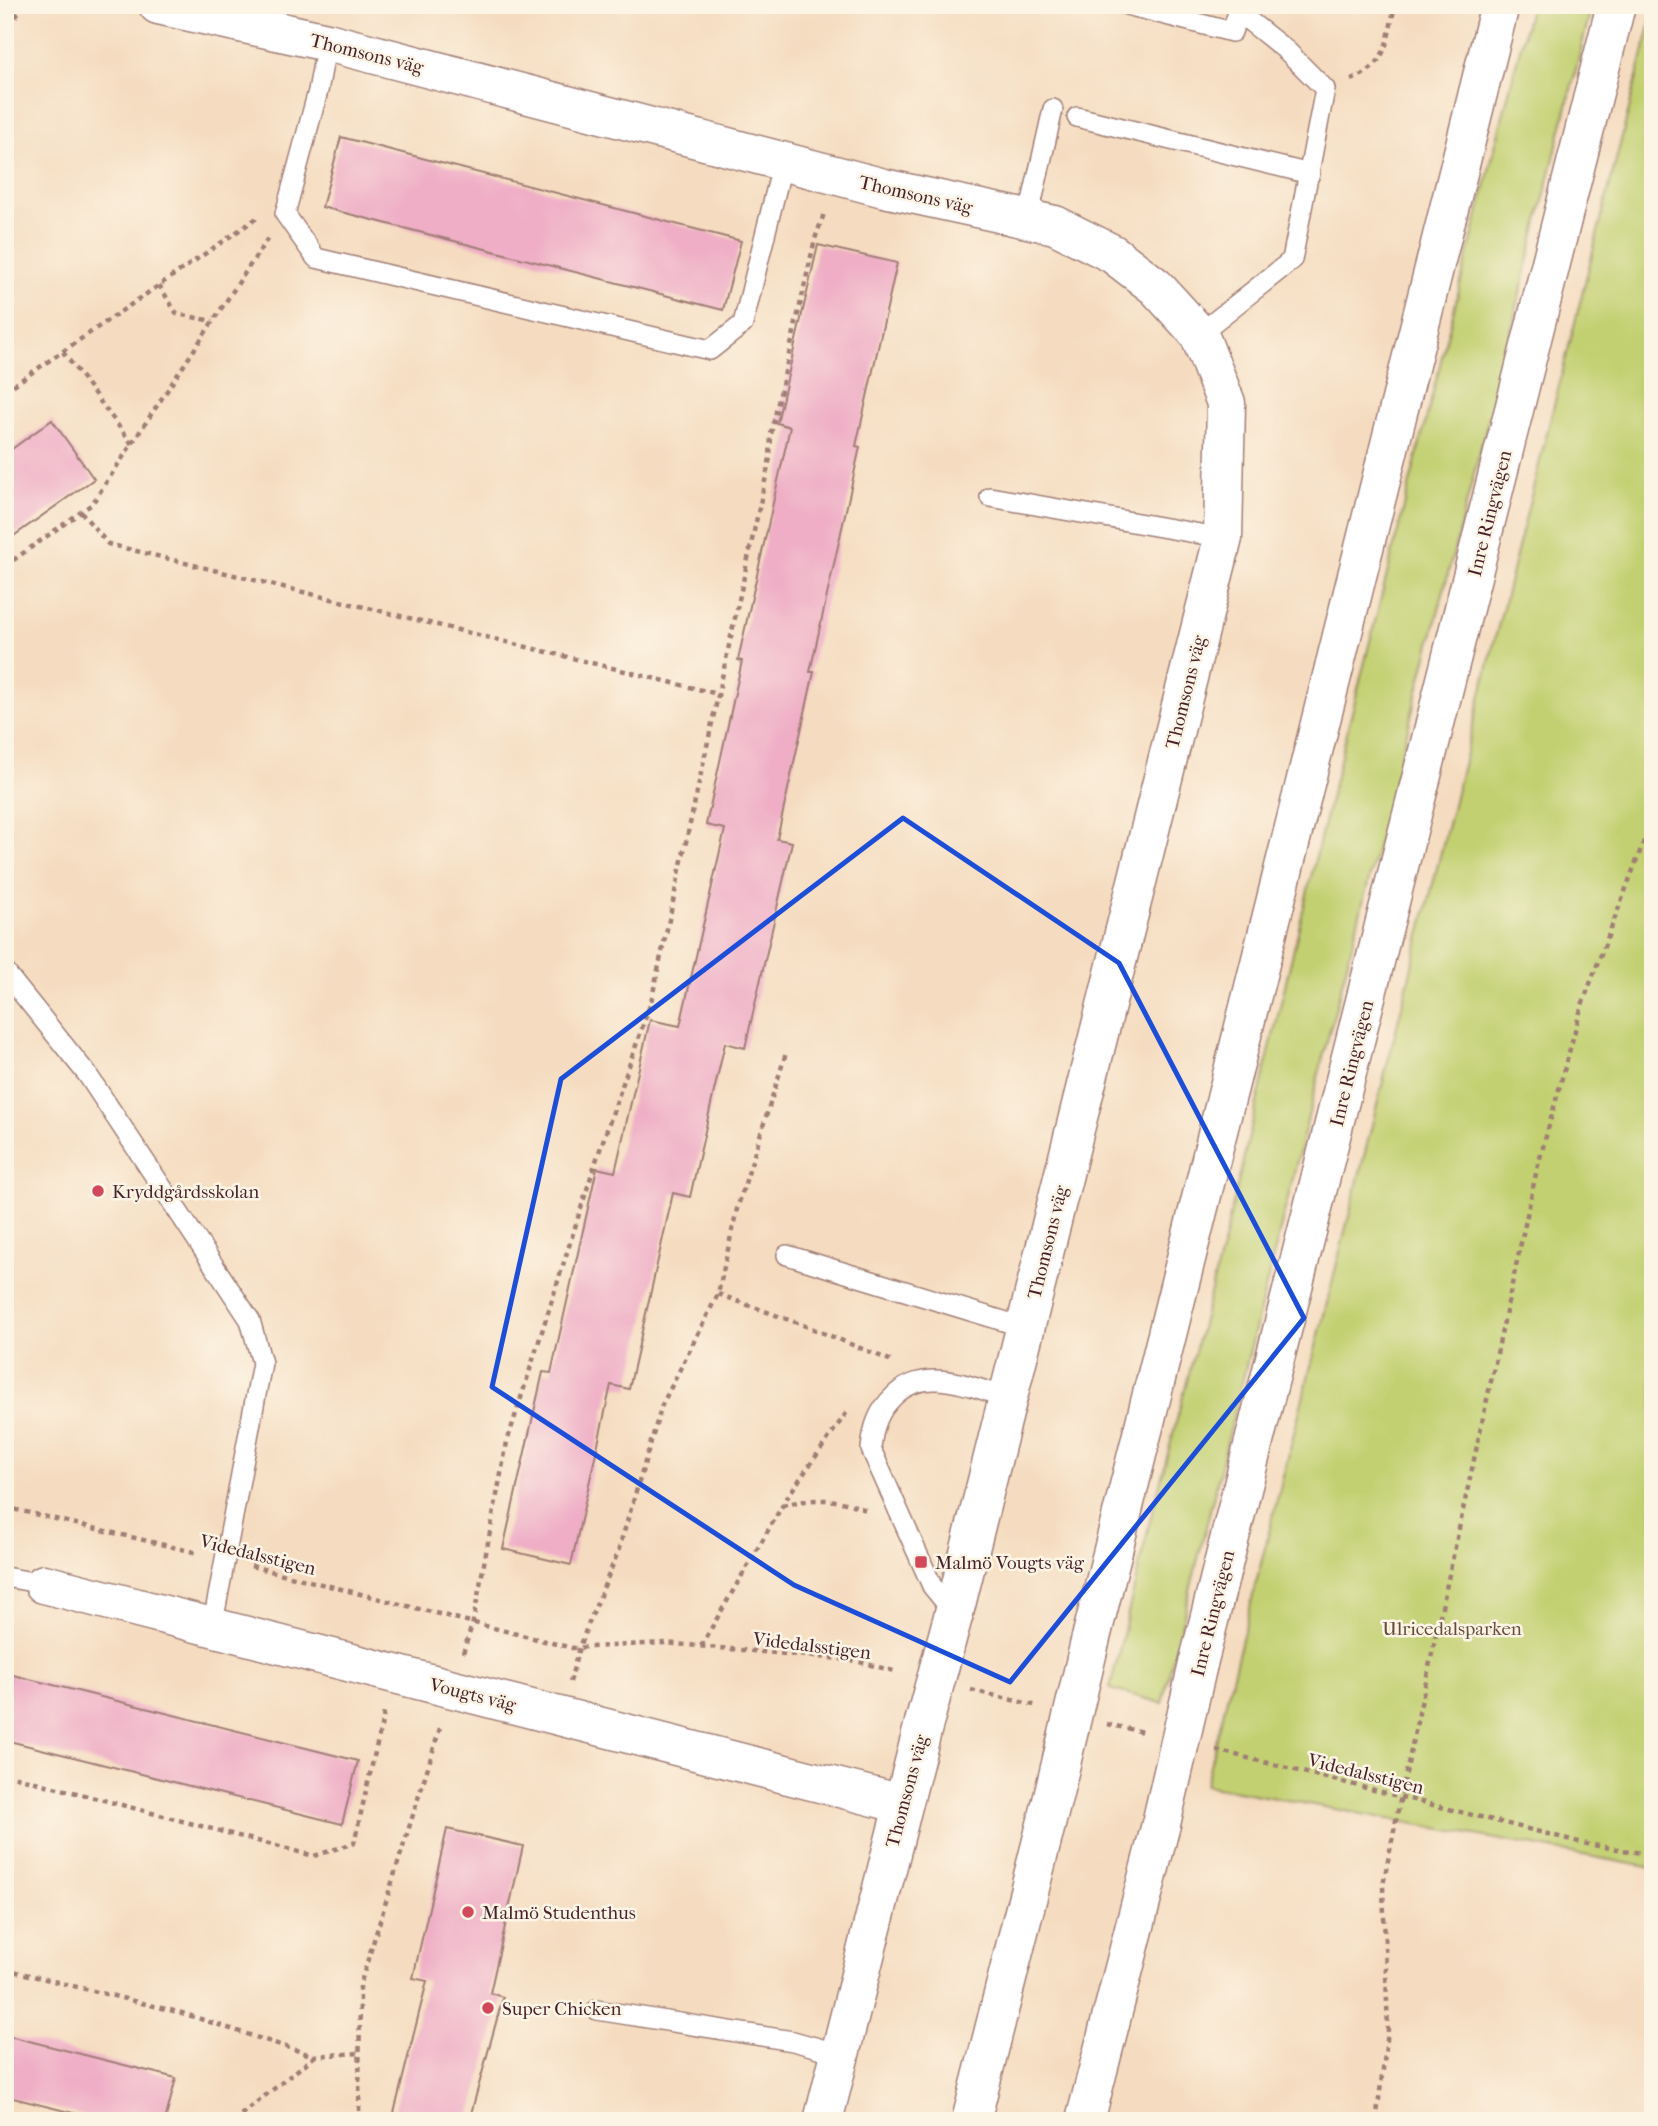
<svg xmlns="http://www.w3.org/2000/svg" width="1658" height="2126" font-family="'IM FELL French Canon',serif">
<style>
.green{fill:#c2d071;stroke:#86784e;stroke-width:2}
.building{fill:#efaec6}
.lines{fill:none;stroke-linecap:round;stroke-linejoin:round}
.lane-casing{stroke:#a07e76;stroke-width:22}
.street-casing{stroke:#a07e76;stroke-width:41}
.highway-casing{stroke:#a07e76;stroke-width:41}
.path{stroke:#a07e76;stroke-width:4.5;stroke-dasharray:5 5;stroke-linecap:butt}
.lane{stroke:#fff;stroke-width:19}
.street{stroke:#fff;stroke-width:38}
.highway{stroke:#fff;stroke-width:38}
.street-bridge-casing{stroke:#a07e76;stroke-width:41;stroke-linecap:butt}
.highway-bridge-casing{stroke:#a07e76;stroke-width:41;stroke-linecap:butt}
.street-bridge{stroke:#fff;stroke-width:38}
.highway-bridge{stroke:#fff;stroke-width:38}
.marked{fill:none;stroke:#1d4ed8;stroke-width:5;stroke-linejoin:round}
.poi-dot{fill:#d1495b;stroke:#fcf5e5;stroke-width:2.5}
.labels{text-anchor:middle;stroke-width:5;stroke-linejoin:round;paint-order:stroke}
.street-label{font-size:19px;fill:#4a1f2b;stroke:#fcf5e5}
.poi-label{font-size:19px;fill:#4a1f2b;stroke:#fcf5e5;text-anchor:start}
.park-label{font-size:19px;fill:#684b3c;stroke:#fcf5e5}
</style>
<rect width="100%" height="100%" fill="#fcf5e5"/>
<filter id="ink" filterUnits="userSpaceOnUse"><feTurbulence type="fractalNoise" baseFrequency=".0143" numOctaves="2"/><feDisplacementMap in="SourceGraphic" scale="14" xChannelSelector="R" yChannelSelector="G"/><feConvolveMatrix kernelMatrix="1 2 1 2 8 2 1 2 1" color-interpolation-filters="sRGB"/></filter>
<filter id="wash" filterUnits="userSpaceOnUse"><feTurbulence type="fractalNoise" baseFrequency=".00686" numOctaves="4" result="noise"/><feDisplacementMap in="SourceGraphic" scale="28" xChannelSelector="R" yChannelSelector="G"/><feGaussianBlur stdDeviation="1.57" result="paint"/><feColorMatrix in="noise" values="0 0 0 0 0 0 0 0 0 0 0 0 0 0 0 0 0 1.4 0 .05"/><feComposite in="paint" operator="in"/></filter>
<g filter="url(#wash)">
<rect width="100%" height="100%" fill="#f5dcc0"/>
<g class="green">
<polygon points="1531,5 1592,5 1505,354 1324,1053 1162,1703 1110,1689 1149,1525 1224,1241 1323,827"/>
<polygon points="1653,14 1653,1868 1205,1785"/>
</g>
<g id="blocks">
<g class="building">
<polygon points="341,137 741,241 723,310 322,207"/>
<polygon points="818,245 897,263 856,446 860,447 810,672 814,672 777,839 792,842 745,1048 725,1043 690,1197 673,1193 629,1389 611,1385 571,1565 503,1549 543,1372 551,1373 597,1168 615,1172 650,1020 680,1026 725,829 706,825 742,661 738,660 790,427 777,423"/>
<polygon points="52,420 94,479 5,542 5,454"/>
<polygon points="5,1673 358,1761 342,1824 5,1740"/>
<polygon points="447,1829 523,1846 490,1993 503,1997 469,2121 392,2121 427,1981 413,1978"/>
<polygon points="5,2035 176,2078 165,2121 105,2121 5,2096"/>
</g>
</g>
</g>
<g filter="url(#ink)">
<use href="#blocks" fill-opacity="0" stroke="#a07e76" stroke-width="2"/>
<g class="lines">
<g class="lane-casing">
<g id="lane">
<polyline points="1127,5 1232,32 1238,12"/>
<polyline points="327,42 318,91 285,214 316,258 710,350 743,324 783,162"/>
<polyline points="1077,117 1310,174"/>
<polyline points="1028,219 1053,109"/>
<polyline points="1199,334 1292,260 1325,89 1287,51 1238,12 1240,5"/>
<polyline points="990,497 1223,538"/>
<polyline points="5,972 87,1074 250,1320 262,1363 212,1628"/>
<polyline points="787,1255 1026,1328"/>
<polyline points="5,1577 44,1584"/>
<path d="M954,1613l-22,-27 -61,-137c2,-22 7,-38 23,-53 32,-31 78,-9 114,2"/>
<polyline points="597,2010 793,2041 840,2054"/>
</g>
</g>
<g class="street-casing">
<g id="street">
<polyline points="158,5 327,42 884,188 1055,225 1113,254 1156,287 1199,334 1226,403 1223,538 954,1613"/>
<polyline points="44,1584 902,1804"/>
<polyline points="823,2121 924,1723"/>
</g>
</g>
<g class="highway-casing">
<g id="highway">
<polyline points="1090,1642 1500,5"/>
<polyline points="1198,1664 1616,5"/>
<polyline points="971,2121 1054,1793"/>
<polyline points="1085,2121 1161,1824"/>
</g>
</g>
<g class="path">
<polyline points="5,34 23,5"/>
<path d="M1351,80c37,-14 36,-40 44,-75"/>
<polyline points="159,285 177,314 213,321"/>
<polyline points="63,352 132,444"/>
<polyline points="5,391 257,218"/>
<polyline points="81,512 108,544 718,694"/>
<polyline points="5,566 92,504 268,238"/>
<polyline points="718,1294 811,1328 892,1361"/>
<path d="M782,1505c34,-7 52,-8 84,5"/>
<polyline points="5,1507 198,1553"/>
<polyline points="251,1566 572,1648 665,1643 851,1660 898,1672"/>
<polyline points="701,1646 788,1496 847,1412"/>
<polyline points="463,1653 473,1622 507,1442 595,1164 651,1002 770,458 771,434 815,239 825,211"/>
<polyline points="570,1682 579,1647 618,1552 662,1405 718,1294 737,1209 786,1053"/>
<polyline points="971,1690 1038,1706"/>
<polyline points="1107,1724 1143,1732"/>
<polyline points="1216,1750 1587,1844 1653,1855"/>
<polyline points="5,1774 314,1856 354,1843 385,1709"/>
<polyline points="5,1969 182,2013 314,2056 360,2053"/>
<polyline points="233,2121 314,2057"/>
<polyline points="359,2121 360,1985 441,1725"/>
<polyline points="1376,2121 1388,2032 1383,1885 1401,1796 1537,1169 1582,1005 1653,817"/>
</g>
<use href="#lane" class="lane"/>
<use href="#street" class="street"/>
<use href="#highway" class="highway"/>
<g class="street-bridge-casing">
<polyline id="street-bridge" points="924,1723 954,1613"/>
</g>
<g class="highway-bridge-casing">
<g id="highway-bridge">
<polyline points="1054,1793 1090,1642"/>
<polyline points="1161,1824 1198,1664"/>
</g>
</g>
<use href="#street-bridge" class="street-bridge"/>
<use href="#highway-bridge" class="highway-bridge"/>
</g>
</g>
<path class="marked" d="M903,818l216,145 185,355 -294,364 -216,-97 -302,-198 69,-308z"/>
<g class="poi-dot">
<circle cx="98" cy="1191" r="7"/>
<rect x="914" y="1555" width="14" height="14" rx="3.5"/>
<circle cx="468" cy="1912" r="7"/>
<circle cx="488" cy="2008" r="7"/>
</g>
<g class="labels">
<g class="street-label">
<text transform="translate(367 53) rotate(14)" y="7">Thomsons väg</text>
<text transform="translate(916 194) rotate(13)" y="7">Thomsons väg</text>
<text transform="translate(1489 513) rotate(-76)" y="7">Inre Ringvägen</text>
<text transform="translate(1185 692) rotate(-76)" y="7">Thomsons väg</text>
<text transform="translate(1351 1063) rotate(-76)" y="7">Inre Ringvägen</text>
<text transform="translate(1047 1242) rotate(-76)" y="7">Thomsons väg</text>
<text transform="translate(258 1554) rotate(14)" y="7">Videdalsstigen</text>
<text transform="translate(1212 1613) rotate(-76)" y="7">Inre Ringvägen</text>
<text transform="translate(812 1645) rotate(7)" y="7">Videdalsstigen</text>
<text transform="translate(473 1694) rotate(14)" y="7">Vougts väg</text>
<text transform="translate(1366 1773) rotate(14)" y="7">Videdalsstigen</text>
<text transform="translate(906 1791) rotate(-75)" y="7">Thomsons väg</text>
</g>
<g class="poi-label">
<text x="112" y="1198">Kryddgårdsskolan</text>
<text x="935" y="1569">Malmö Vougts väg</text>
<text x="482" y="1919">Malmö Studenthus</text>
<text x="502" y="2015">Super Chicken</text>
</g>
<g class="park-label">
<text x="1452" y="1635">Ulricedalsparken</text>
</g>
</g>
<rect width="1658" height="2126" fill="none" stroke="#fcf5e5" stroke-width="28"/>
</svg>
